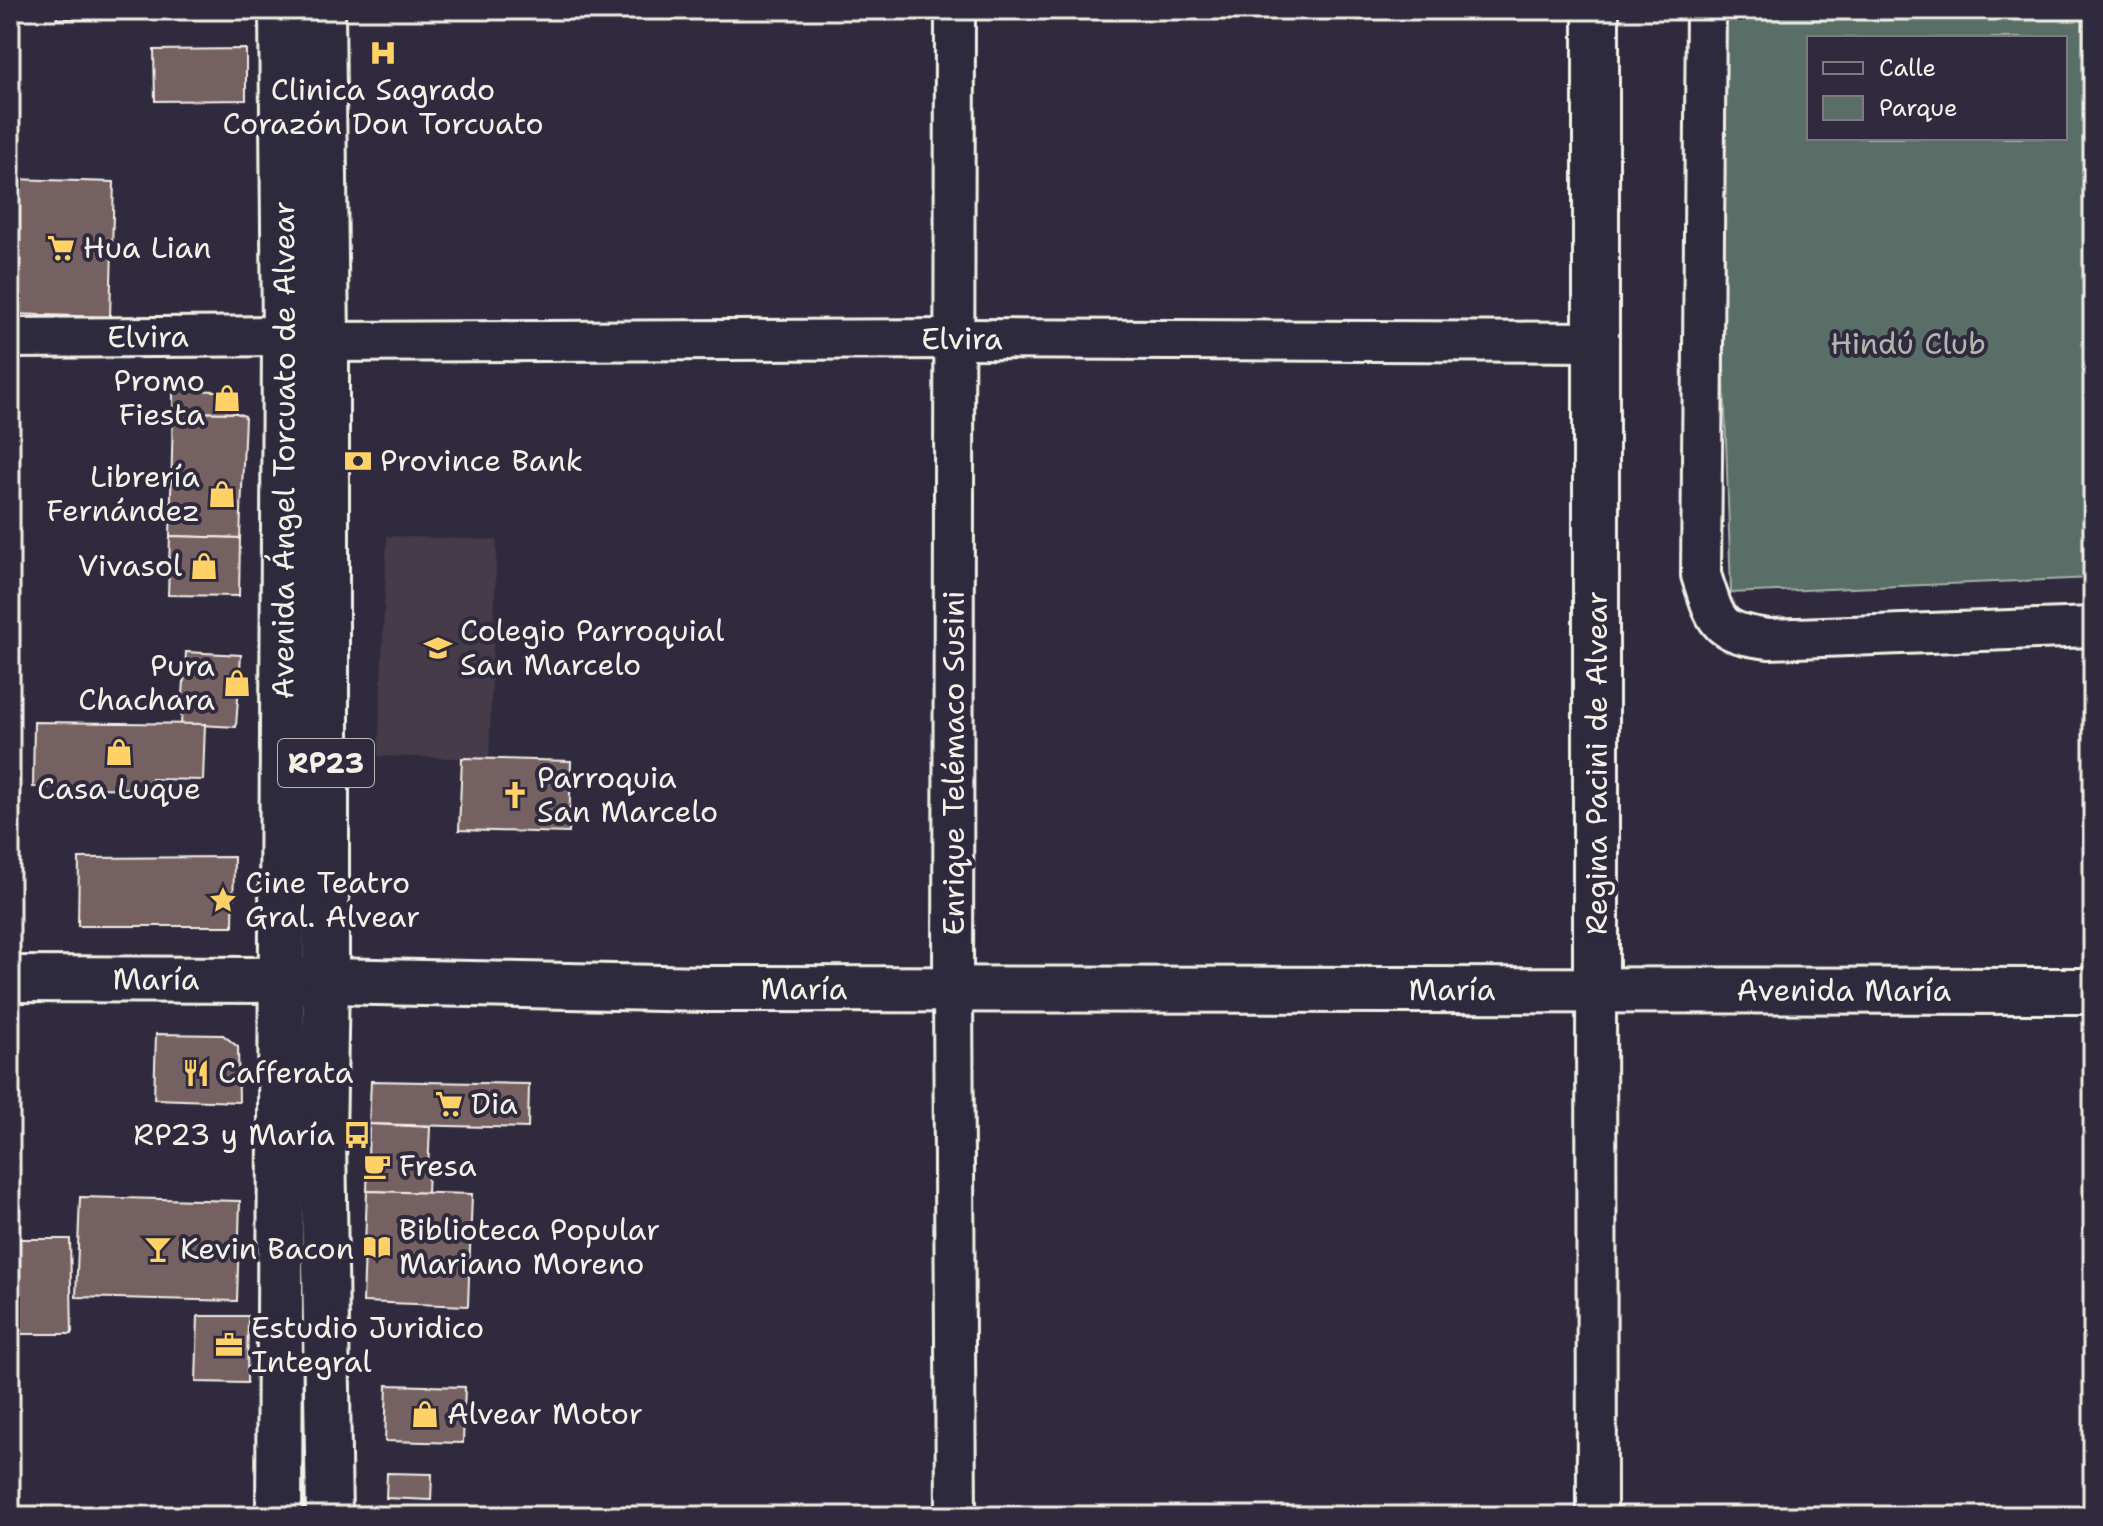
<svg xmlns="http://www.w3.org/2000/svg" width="2103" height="1526" font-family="'Shantell Sans',sans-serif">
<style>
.built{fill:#443a48}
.green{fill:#5a6e67;stroke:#a7b0a8;stroke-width:2;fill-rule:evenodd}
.building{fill:#756062;stroke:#f4f1e8;stroke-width:2}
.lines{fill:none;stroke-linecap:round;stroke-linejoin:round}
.minor-casing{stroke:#f4f1e8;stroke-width:44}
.tertiary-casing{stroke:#f4f1e8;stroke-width:50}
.primary-casing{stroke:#f4f1e8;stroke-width:50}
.minor{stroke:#2f2a3d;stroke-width:38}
.tertiary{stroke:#2f2a3d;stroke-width:44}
.primary{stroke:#2f2a3d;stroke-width:44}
.labels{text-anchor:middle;stroke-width:8;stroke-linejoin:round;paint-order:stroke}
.shield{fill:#2f2a3d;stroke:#b9b5b5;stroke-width:2}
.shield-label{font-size:28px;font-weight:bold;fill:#f4f1e8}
.poi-label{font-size:30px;fill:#f4f1e8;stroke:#2f2a3d;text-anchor:start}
.street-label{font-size:30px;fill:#f4f1e8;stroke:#2f2a3d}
.park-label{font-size:30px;fill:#afb6ae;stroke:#2f2a3d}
</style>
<rect width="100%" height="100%" fill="#2f2a3d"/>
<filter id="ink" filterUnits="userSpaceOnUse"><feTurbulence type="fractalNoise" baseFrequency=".0125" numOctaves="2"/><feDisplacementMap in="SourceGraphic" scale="16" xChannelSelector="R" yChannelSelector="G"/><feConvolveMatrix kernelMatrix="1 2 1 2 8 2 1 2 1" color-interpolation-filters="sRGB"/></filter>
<g filter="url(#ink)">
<polygon class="built" points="387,536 497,540 489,759 378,756"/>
<path class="green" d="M1712,10h381v568l-362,15zM1809,38h256v100h-256z"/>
<g class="building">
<polygon points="56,10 255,10 255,17 57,19"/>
<polygon points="246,49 246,100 155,101 154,50"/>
<polygon points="10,179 114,182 110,317 10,314"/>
<polygon points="173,389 236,392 236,413 173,412"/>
<polygon points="173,412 236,413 245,416 240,538 170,536"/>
<polygon points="170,536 240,538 239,596 168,595"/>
<polygon points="186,652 241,655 236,727 181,724"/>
<polygon points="34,722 205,724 203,780 152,779 151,789 33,787"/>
<polygon points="462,758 571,761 569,833 459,830"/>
<polygon points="234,857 233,926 78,926 79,858"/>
<polygon points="156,1034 223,1035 238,1047 239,1102 154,1099"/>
<polygon points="371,1081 529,1084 528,1128 369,1124"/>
<polygon points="369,1124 430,1127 427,1193 367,1191"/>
<polygon points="367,1191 472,1194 468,1306 363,1302"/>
<polygon points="80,1197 240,1201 237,1301 76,1297"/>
<polygon points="10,1239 70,1239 72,1334 10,1334"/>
<polygon points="198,1316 248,1316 247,1383 196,1382"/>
<polygon points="387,1385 465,1387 463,1443 385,1441"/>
<polygon points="387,1473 432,1474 431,1500 386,1498"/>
</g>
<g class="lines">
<g class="minor-casing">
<g id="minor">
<polyline points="955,10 953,989 956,1516"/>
<path d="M1706,10l-5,565c16,48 14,57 68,64l324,-12"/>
<path id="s1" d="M10,338l275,-2"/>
<path id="s2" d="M326,342l629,-3 643,3"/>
<polyline points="1596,992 1597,1516"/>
</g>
</g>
<g class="tertiary-casing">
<g id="tertiary">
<path id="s3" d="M10,979l271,1 425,9 1387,2"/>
<polyline points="1596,992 1596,10"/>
</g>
</g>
<g class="primary-casing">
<g id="primary">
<polyline points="322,10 326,342 326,982 323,1138 329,1516"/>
<path id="s4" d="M279,1516l6,-1180 -3,-326"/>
</g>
</g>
<use href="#minor" class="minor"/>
<use href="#tertiary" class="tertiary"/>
<use href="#primary" class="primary"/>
</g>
</g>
<defs>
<g id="hospital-bare" transform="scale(2.16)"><path d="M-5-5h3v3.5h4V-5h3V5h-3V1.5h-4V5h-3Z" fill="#ffd166" stroke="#2f2a3d" stroke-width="2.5" paint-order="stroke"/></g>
<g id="supermarket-bare" transform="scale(2.16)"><path d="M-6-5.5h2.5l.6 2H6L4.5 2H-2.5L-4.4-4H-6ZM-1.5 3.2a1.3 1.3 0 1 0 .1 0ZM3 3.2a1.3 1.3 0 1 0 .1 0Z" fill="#ffd166" stroke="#2f2a3d" stroke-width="2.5" paint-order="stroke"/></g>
<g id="shop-bare" transform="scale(2.16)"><path d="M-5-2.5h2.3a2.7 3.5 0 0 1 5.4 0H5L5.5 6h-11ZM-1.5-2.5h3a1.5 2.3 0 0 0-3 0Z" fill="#ffd166" stroke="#2f2a3d" stroke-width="2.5" paint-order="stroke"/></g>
<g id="bank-bare" transform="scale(2.16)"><path d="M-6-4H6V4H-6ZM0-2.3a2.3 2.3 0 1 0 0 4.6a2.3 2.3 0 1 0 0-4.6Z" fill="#ffd166" stroke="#2f2a3d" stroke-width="2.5" paint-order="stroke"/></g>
<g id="school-bare" transform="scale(2.16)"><path d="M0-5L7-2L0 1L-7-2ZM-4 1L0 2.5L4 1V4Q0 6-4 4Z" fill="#ffd166" stroke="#2f2a3d" stroke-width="2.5" paint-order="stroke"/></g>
<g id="church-bare" transform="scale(2.16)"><path d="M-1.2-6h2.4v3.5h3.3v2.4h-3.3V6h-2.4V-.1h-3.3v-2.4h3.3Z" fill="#ffd166" stroke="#2f2a3d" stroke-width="2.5" paint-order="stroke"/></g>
<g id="sight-bare" transform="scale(2.16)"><path d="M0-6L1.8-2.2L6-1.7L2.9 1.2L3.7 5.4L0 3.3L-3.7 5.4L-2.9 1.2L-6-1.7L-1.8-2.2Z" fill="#ffd166" stroke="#2f2a3d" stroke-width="2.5" paint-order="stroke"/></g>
<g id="restaurant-bare" transform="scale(2.16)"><path d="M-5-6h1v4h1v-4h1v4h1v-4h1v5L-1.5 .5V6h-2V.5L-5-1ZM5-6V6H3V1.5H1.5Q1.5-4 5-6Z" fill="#ffd166" stroke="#2f2a3d" stroke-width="2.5" paint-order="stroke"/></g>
<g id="bus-bare" transform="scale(2.16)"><path d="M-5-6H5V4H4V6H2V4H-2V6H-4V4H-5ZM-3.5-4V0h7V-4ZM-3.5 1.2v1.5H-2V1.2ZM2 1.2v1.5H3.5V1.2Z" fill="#ffd166" stroke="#2f2a3d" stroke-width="2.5" paint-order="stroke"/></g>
<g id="cafe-bare" transform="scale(2.16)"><path d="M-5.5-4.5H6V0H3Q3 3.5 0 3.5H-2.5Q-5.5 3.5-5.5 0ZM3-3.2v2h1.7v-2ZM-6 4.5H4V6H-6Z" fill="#ffd166" stroke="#2f2a3d" stroke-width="2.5" paint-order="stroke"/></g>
<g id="library-bare" transform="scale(2.16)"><path d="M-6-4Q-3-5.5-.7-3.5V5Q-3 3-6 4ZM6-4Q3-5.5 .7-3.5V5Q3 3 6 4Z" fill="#ffd166" stroke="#2f2a3d" stroke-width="2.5" paint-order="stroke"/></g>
<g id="bar-bare" transform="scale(2.16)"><path d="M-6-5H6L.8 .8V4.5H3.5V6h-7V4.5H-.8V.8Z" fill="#ffd166" stroke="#2f2a3d" stroke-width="2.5" paint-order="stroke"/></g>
<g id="office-bare" transform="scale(2.16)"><path d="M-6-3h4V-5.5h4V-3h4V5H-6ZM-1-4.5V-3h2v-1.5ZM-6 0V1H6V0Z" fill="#ffd166" stroke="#2f2a3d" stroke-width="2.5" paint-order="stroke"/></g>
</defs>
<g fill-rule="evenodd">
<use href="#hospital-bare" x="383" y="53"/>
<use href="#supermarket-bare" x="61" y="248"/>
<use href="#shop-bare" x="227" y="398"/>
<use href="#bank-bare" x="358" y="461"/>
<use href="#shop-bare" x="222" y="494"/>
<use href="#shop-bare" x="204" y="566"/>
<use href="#school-bare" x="438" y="648"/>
<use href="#shop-bare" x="237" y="683"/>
<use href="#shop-bare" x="119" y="752"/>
<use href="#church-bare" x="515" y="795"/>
<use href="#sight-bare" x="223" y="900"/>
<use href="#restaurant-bare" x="196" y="1073"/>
<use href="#supermarket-bare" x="449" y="1104"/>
<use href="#bus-bare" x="357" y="1135"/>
<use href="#cafe-bare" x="377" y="1166"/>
<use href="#library-bare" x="377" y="1247"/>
<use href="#bar-bare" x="158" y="1249"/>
<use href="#office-bare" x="229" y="1345"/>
<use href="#shop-bare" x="425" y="1414"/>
</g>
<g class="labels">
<rect class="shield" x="278" y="739" width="96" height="48" rx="6"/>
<g class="shield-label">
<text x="326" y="773">RP23</text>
</g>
<g class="poi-label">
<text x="383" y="100" text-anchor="middle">Clinica Sagrado<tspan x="383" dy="34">Corazón Don Torcuato</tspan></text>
<text x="83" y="258">Hua Lian</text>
<text x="205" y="391" text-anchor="end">Promo<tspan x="205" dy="34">Fiesta</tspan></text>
<text x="380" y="471">Province Bank</text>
<text x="200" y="487" text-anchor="end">Librería<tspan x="200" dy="34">Fernández</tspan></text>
<text x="182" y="576" text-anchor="end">Vivasol</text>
<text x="460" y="641">Colegio Parroquial<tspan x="460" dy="34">San Marcelo</tspan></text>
<text x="215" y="676" text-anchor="end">Pura<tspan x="215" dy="34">Chachara</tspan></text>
<text x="537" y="788">Parroquia<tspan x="537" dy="34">San Marcelo</tspan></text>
<text x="119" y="799" text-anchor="middle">Casa Luque</text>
<text x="245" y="893">Cine Teatro<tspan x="245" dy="34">Gral. Alvear</tspan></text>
<text x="218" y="1083">Cafferata</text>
<text x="471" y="1114">Dia</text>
<text x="335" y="1145" text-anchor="end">RP23 y María</text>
<text x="399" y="1176">Fresa</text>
<text x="399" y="1240">Biblioteca Popular<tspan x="399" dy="34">Mariano Moreno</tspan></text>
<text x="180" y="1259">Kevin Bacon</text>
<text x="251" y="1338">Estudio Juridico<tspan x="251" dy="34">Integral</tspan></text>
<text x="447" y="1424">Alvear Motor</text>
</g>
<g class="street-label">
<text dy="10" stroke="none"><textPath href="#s1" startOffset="138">Elvira</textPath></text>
<text dy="10" stroke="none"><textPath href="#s2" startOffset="636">Elvira</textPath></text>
<text dy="10" stroke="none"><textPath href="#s4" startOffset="1066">Avenida Ángel Torcuato de Alvear</textPath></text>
<text transform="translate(954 763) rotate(-90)" y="10">Enrique Telémaco Susini</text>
<text transform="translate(1597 763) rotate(-90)" y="10">Regina Pacini de Alvear</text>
<text dy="10" stroke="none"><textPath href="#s3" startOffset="146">María</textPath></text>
<text dy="10" stroke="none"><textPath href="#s3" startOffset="794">María</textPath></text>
<text dy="10" stroke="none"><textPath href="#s3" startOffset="1442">María</textPath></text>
<text dy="10" stroke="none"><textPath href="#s3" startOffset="1834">Avenida María</textPath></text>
</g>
<g class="park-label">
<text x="1908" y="354">Hindú Club</text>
</g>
</g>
<rect width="2103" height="1526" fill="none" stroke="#2f2a3d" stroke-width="40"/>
<rect x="20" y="20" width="2063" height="1486" fill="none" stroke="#f4f1e8" stroke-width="3" filter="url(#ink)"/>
<rect x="1807" y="36" width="260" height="104" fill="#2f2a3d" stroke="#7e7a81" stroke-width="2"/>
<rect x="1823" y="62" width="40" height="12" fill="#2f2a3d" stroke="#7e7a81" stroke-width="2"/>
<text x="1879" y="76" font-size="24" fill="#f4f1e8">Calle</text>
<rect x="1823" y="96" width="40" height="24" fill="#5a6e67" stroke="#7e7a81" stroke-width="2"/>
<text x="1879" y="116" font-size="24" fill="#f4f1e8">Parque</text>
</svg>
